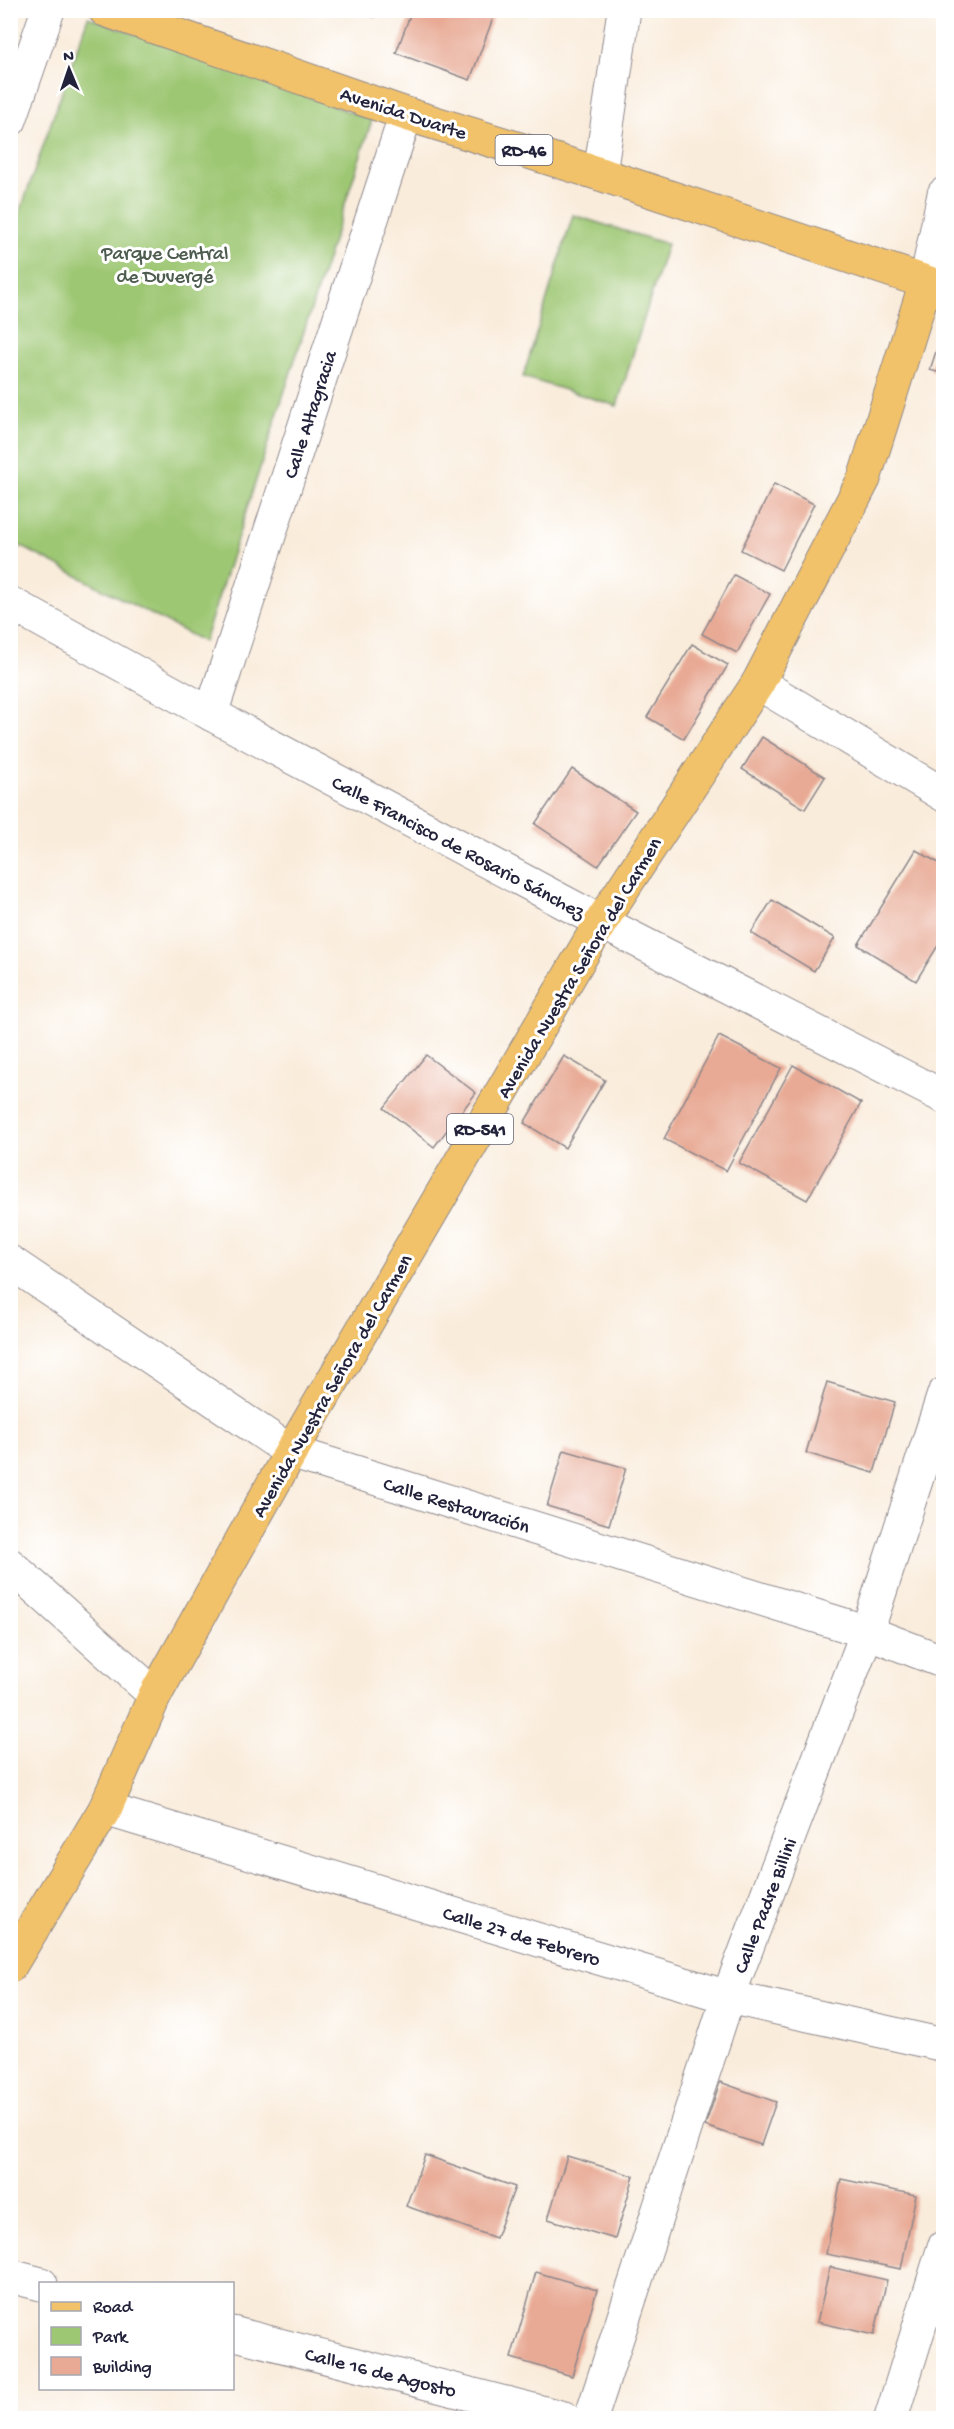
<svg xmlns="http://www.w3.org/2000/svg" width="954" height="2429" font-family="'Gochi Hand',sans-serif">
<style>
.green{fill:#9ec773;stroke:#607457;stroke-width:1.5}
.building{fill:#e8aa95}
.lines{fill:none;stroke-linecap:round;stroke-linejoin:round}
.minor-casing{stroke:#8e878b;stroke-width:35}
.primary-casing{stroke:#8e878b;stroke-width:35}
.minor{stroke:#fff;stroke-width:33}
.primary{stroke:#f2c26a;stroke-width:33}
.labels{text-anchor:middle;stroke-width:6;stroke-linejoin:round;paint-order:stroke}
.shield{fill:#fff;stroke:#646476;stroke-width:1.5}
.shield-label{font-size:18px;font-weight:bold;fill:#22223b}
.street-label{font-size:20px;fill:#22223b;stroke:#fff}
.park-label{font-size:20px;fill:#4d5c4f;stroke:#fff}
</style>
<rect width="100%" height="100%" fill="#fff"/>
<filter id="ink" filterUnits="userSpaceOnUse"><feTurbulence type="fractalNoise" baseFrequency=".0167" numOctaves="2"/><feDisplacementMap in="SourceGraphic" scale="12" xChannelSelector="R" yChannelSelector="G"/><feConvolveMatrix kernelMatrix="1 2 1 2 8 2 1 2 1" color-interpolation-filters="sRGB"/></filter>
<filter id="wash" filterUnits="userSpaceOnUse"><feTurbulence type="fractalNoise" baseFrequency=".008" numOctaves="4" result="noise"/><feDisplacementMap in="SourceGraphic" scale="24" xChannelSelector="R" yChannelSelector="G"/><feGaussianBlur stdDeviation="1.35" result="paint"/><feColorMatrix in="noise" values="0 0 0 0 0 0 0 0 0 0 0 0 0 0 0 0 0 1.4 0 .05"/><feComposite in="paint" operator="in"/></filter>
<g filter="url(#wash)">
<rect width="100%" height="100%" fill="#f9ecdb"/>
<g class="green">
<polygon points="88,17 372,120 204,642 11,541 11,238"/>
<polygon points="573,215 667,244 617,406 523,377"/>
</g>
<g id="blocks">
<g class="building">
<polygon points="358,10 376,10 374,17"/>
<polygon points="412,10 496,10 470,80 396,53"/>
<polygon points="943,330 944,330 944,374 930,370"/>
<polygon points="774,484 814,504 781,570 741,550"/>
<polygon points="734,575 770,594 737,653 702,634"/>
<polygon points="692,644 728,665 684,739 647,717"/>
<polygon points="762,737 825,777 805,809 742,769"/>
<polygon points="572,769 636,811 598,866 535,824"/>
<polygon points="916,850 944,866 944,936 916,981 858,945"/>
<polygon points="772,900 835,938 814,971 751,933"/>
<polygon points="719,1036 781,1068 726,1171 664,1139"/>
<polygon points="426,1055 476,1093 434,1147 384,1108"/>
<polygon points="564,1056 605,1080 565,1148 524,1123"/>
<polygon points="793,1065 861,1103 807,1200 739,1163"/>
<polygon points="827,1382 895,1402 874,1473 806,1453"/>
<polygon points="564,1450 626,1468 609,1525 547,1506"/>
<polygon points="720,2082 776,2102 761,2145 705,2126"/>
<polygon points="425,2155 515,2187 496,2238 406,2206"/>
<polygon points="567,2156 634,2176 615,2239 548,2219"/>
<polygon points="841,2179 916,2195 901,2269 826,2254"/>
<polygon points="830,2267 887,2280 874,2335 817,2322"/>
<polygon points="536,2272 597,2290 572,2376 511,2358"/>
</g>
</g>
</g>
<g filter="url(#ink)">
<use href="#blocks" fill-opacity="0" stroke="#8e878b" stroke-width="1.5"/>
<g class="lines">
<g class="minor-casing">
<g id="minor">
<polyline points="10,120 48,10"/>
<polyline points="600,174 624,10"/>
<polyline points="926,282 944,194"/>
<polyline points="10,603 211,714 601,922 944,1097"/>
<polyline points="758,683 944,795"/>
<polyline points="211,714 406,114"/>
<polyline points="10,1262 291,1452 867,1632 944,1662"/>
<polyline points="10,1565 155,1695"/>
<polyline points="105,1809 728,1997 944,2045"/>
<polyline points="10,2276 41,2284"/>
<polyline points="232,2333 564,2418"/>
<polyline points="591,2418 728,1997 867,1632 944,1394"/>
<polyline points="891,2418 944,2247"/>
</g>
</g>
<g class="primary-casing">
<g id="primary">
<polyline points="105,10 406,114 600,174 944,288"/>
<polyline points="10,1966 105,1809 155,1695 291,1452 601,922 758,683 864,479 926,282"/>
</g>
</g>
<use href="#minor" class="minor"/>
<use href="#primary" class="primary"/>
</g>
</g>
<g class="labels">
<g class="shield">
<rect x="495.5" y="135" width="57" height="30" rx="4.5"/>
<rect x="447" y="1114" width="66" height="30" rx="4.5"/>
</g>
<g class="shield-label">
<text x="524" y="156">RD-46</text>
<text x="480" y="1135">RD-541</text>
</g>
<g class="street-label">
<text transform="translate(404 112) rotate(18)" y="7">Avenida Duarte</text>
<text transform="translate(309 414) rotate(-72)" y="7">Calle Altagracia</text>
<text transform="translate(459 846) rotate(28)" y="7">Calle Francisco de Rosario Sánchez</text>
<text transform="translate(578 967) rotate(-59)" y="7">Avenida Nuestra Señora del Carmen</text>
<text transform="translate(331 1385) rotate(-60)" y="7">Avenida Nuestra Señora del Carmen</text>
<text transform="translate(457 1504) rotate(17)" y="7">Calle Restauración</text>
<text transform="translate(764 1905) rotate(-69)" y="7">Calle Padre Billini</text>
<text transform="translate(522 1935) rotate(17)" y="7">Calle 27 de Febrero</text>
<text transform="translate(381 2371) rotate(14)" y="7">Calle 16 de Agosto</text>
</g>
<g class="park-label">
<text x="165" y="259">Parque Central<tspan x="165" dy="23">de Duvergé</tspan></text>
</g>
</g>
<rect width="954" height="2429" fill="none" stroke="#fff" stroke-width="36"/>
<rect x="39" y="2282" width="195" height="108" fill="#ffffff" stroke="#a7a7b1" stroke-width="1.5"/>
<rect x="51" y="2302" width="30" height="9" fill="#f2c26a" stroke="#a7a7b1" stroke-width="1.5"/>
<text x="93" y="2312" font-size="18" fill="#22223b">Road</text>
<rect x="51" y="2327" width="30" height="18" fill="#9ec773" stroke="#a7a7b1" stroke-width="1.5"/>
<text x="93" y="2342" font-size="18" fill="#22223b">Park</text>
<rect x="51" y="2357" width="30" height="18" fill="#e8aa95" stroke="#a7a7b1" stroke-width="1.5"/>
<text x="93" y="2372" font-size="18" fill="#22223b">Building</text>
<g transform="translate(69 69) rotate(358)" stroke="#ffffff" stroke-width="4.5" paint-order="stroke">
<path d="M0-4.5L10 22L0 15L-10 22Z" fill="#22223b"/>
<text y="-9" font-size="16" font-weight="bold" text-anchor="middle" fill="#22223b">N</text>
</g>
</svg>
